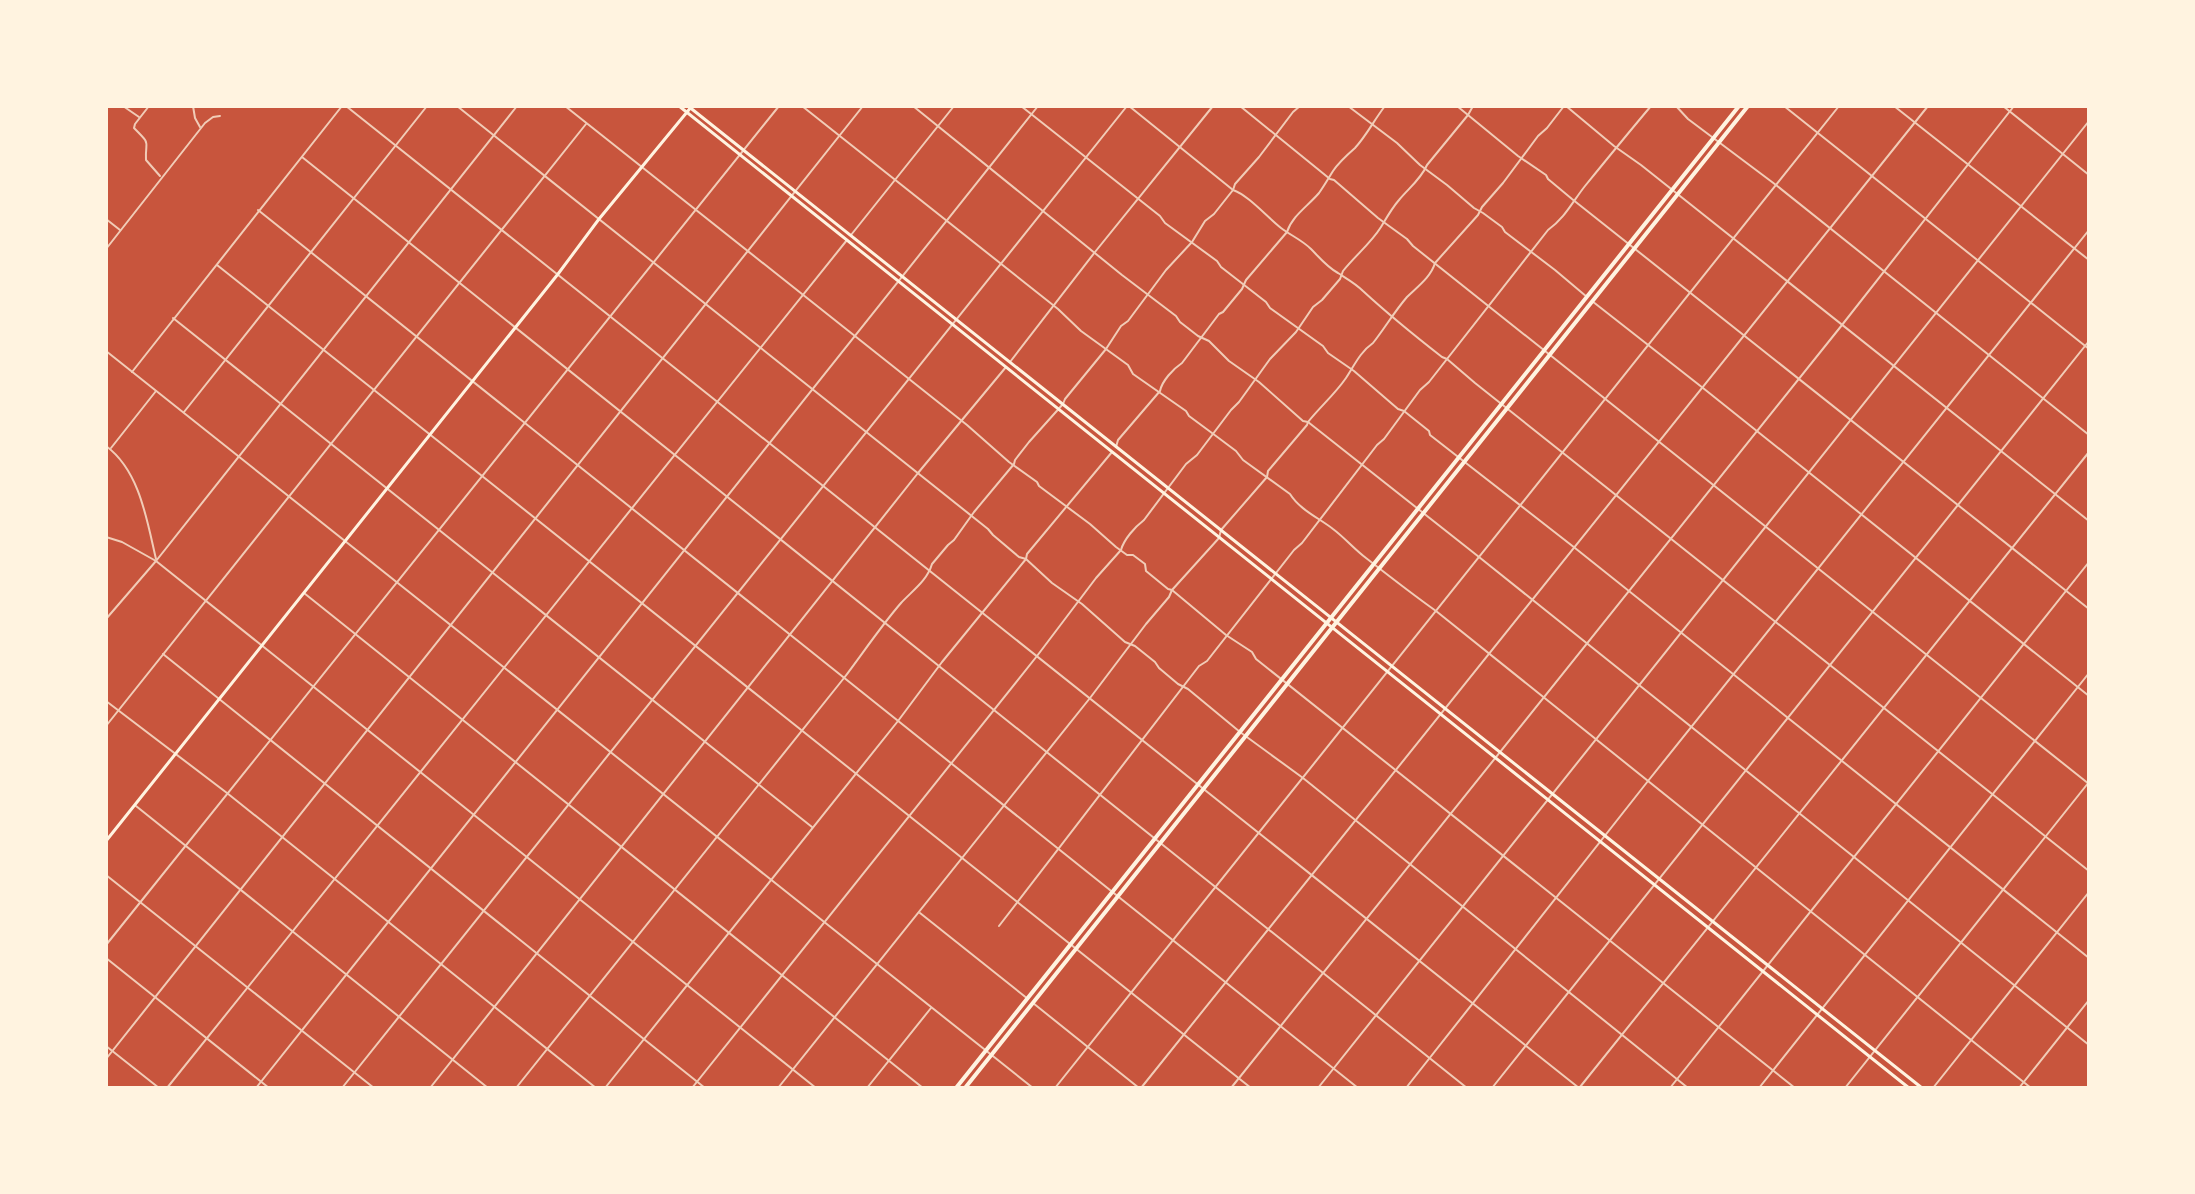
<svg xmlns="http://www.w3.org/2000/svg" width="2195" height="1194" font-family="Jost,sans-serif">
<style>
.lines{fill:none;stroke-linecap:round;stroke-linejoin:round}
.minor{stroke:#f1ccb7;stroke-width:2}
.secondary{stroke:#fff3e0;stroke-width:3}
.primary{stroke:#fff3e0;stroke-width:4}
</style>
<rect width="100%" height="100%" fill="#c8553d"/>
<g class="lines">
<g class="minor">
<polyline points="123,106 139,117"/>
<path d="M149,106l-14,18 -1,4c18,18 11,11 12,32l14,16"/>
<polyline points="193,106 195,118 200,127"/>
<polyline points="346,106 1579,1088"/>
<polyline points="457,106 988,529 993,535 1019,557 1026,559 1052,583 1082,604 1125,642 1135,646 1155,662 1159,668 1178,684 1188,689 1240,732 1303,778 1688,1088"/>
<polyline points="565,106 967,425 1009,462 1037,482 1039,486 1090,524 1116,547 1127,555 1133,555 1145,564 1146,571 1168,589 1172,590 1226,635 1252,652 1256,659 1795,1088"/>
<path d="M802,106l256,203 23,22 47,34 5,9 53,37 3,5 27,20 20,15 7,9 47,34c10,16 29,24 43,35 12,9 21,20 33,29 23,18 46,36 70,53l595,477"/>
<polyline points="913,106 1122,275 1176,316 1180,322 1198,336 1209,341 1229,361 1259,382 1303,421 1308,422 1479,557 2089,1045"/>
<polyline points="1021,106 1160,216 1165,223 1217,261 1221,267 1266,302 1270,308 1323,346 1328,353 1354,371 1398,409 1404,411 1429,431 1430,435 1575,548 2089,958"/>
<path d="M1129,106l104,84c15,5 34,27 48,38 9,7 21,12 30,21 8,8 16,18 27,24 9,6 17,10 25,18 25,23 52,45 79,66l5,2 28,24 614,488"/>
<polyline points="1240,106 1330,179 1334,180 1378,218 1407,239 1413,246 2089,784"/>
<polyline points="1348,106 1397,143 1420,165 1447,185 1474,208 1483,213 1502,227 1505,232 1555,270 1587,297"/>
<polyline points="1457,106 1518,156 1546,175 1548,179 1572,199 2089,609"/>
<polyline points="1566,106 1614,146 1641,165 2089,521"/>
<polyline points="1676,106 1688,119 1776,185 2089,435"/>
<polyline points="1784,106 2089,349"/>
<polyline points="1894,106 2089,260"/>
<polyline points="2003,106 2089,175"/>
<polyline points="302,157 1467,1088"/>
<polyline points="258,210 1358,1088"/>
<polyline points="106,219 120,230"/>
<polyline points="851,235 954,106"/>
<polyline points="106,249 205,123 213,117 220,116"/>
<polyline points="217,265 1251,1088"/>
<polyline points="1592,301 1703,388 2089,696"/>
<polyline points="173,318 812,827"/>
<polyline points="106,351 1033,1088"/>
<polyline points="1010,362 1095,252 1213,106"/>
<polyline points="132,372 342,106"/>
<polyline points="184,412 427,106"/>
<path d="M106,446c34,25 41,75 50,113"/>
<path d="M1116,447l2,-7 42,-49c2,-10 13,-22 22,-28l37,-49 4,-2 19,-23 4,-9 41,-48c5,-16 21,-26 32,-39 5,-7 9,-14 14,-22 6,-9 14,-16 22,-23 12,-13 19,-28 30,-42"/>
<polyline points="111,448 156,391"/>
<polyline points="106,537 122,542 156,561 816,1088"/>
<polyline points="304,593 923,1088"/>
<polyline points="106,619 156,561 517,106"/>
<polyline points="163,654 705,1088"/>
<polyline points="106,701 227,793 596,1088"/>
<polyline points="106,726 586,124"/>
<polyline points="136,806 488,1088"/>
<polyline points="106,875 374,1088"/>
<polyline points="920,913 1028,999"/>
<path d="M999,926l200,-260 8,-5 87,-111 8,-7 75,-98 7,-6 36,-49 9,-8 119,-152c17,-12 25,-29 37,-44 22,-27 44,-54 66,-80"/>
<polyline points="106,945 779,106"/>
<polyline points="106,958 269,1088"/>
<polyline points="1033,1003 1139,1088"/>
<polyline points="106,1046 159,1088"/>
<polyline points="106,1059 863,106"/>
<polyline points="1580,1087 2089,452"/>
<polyline points="167,1088 847,240"/>
<polyline points="256,1088 1038,106"/>
<polyline points="342,1088 1127,106"/>
<polyline points="430,1088 918,473 1006,367"/>
<path d="M516,1088l328,-410c19,-25 37,-52 57,-75 11,-12 26,-22 31,-39l16,-19 6,-5 20,-28 40,-48 1,-4 14,-18 34,-38 2,-5 41,-50 15,-23 7,-5 38,-51 26,-28 13,-21 9,-7 19,-24 2,-6 24,-27 34,-45 7,-6"/>
<polyline points="605,1088 898,721 942,662 1026,559 1027,554 1112,452"/>
<path d="M692,1088l345,-432 59,-78 25,-28c3,-11 14,-23 23,-30l42,-56 11,-9 34,-45 8,-8 31,-43 26,-27 17,-25 9,-7 18,-21 3,-8c12,-15 28,-28 38,-44 6,-10 11,-19 18,-27 10,-12 22,-21 28,-35l41,-50 5,-9"/>
<path d="M778,1088l312,-390 56,-74 23,-27 3,-7 47,-52 2,-8 46,-53 1,-6 39,-46 1,-3c12,-15 27,-28 38,-44 8,-12 14,-26 27,-35 12,-15 21,-31 34,-46 10,-10 24,-20 28,-34l43,-48 4,-8 21,-24 35,-47 9,-8 17,-22"/>
<polyline points="867,1088 931,1008"/>
<polyline points="1055,1088 1839,106"/>
<polyline points="1141,1088 1928,106"/>
<polyline points="1231,1088 1842,325 2014,106"/>
<polyline points="1318,1088 2089,121"/>
<polyline points="1406,1088 1648,781 2089,230"/>
<polyline points="1492,1088 2089,341"/>
<polyline points="1670,1088 2089,562"/>
<polyline points="1759,1088 2089,673"/>
<polyline points="1845,1088 2089,782"/>
<polyline points="1933,1088 2089,892"/>
<polyline points="2019,1088 2089,1000"/>
</g>
<g class="secondary">
<polyline points="679,106 1909,1088"/>
<polyline points="688,106 1922,1088"/>
<polyline points="106,841 558,274 599,219 692,106"/>
</g>
<g class="primary">
<polyline points="956,1088 1739,106"/>
<polyline points="965,1088 1748,106"/>
</g>
</g>
<rect width="2195" height="1194" fill="none" stroke="#fff3e0" stroke-width="216"/>
</svg>
